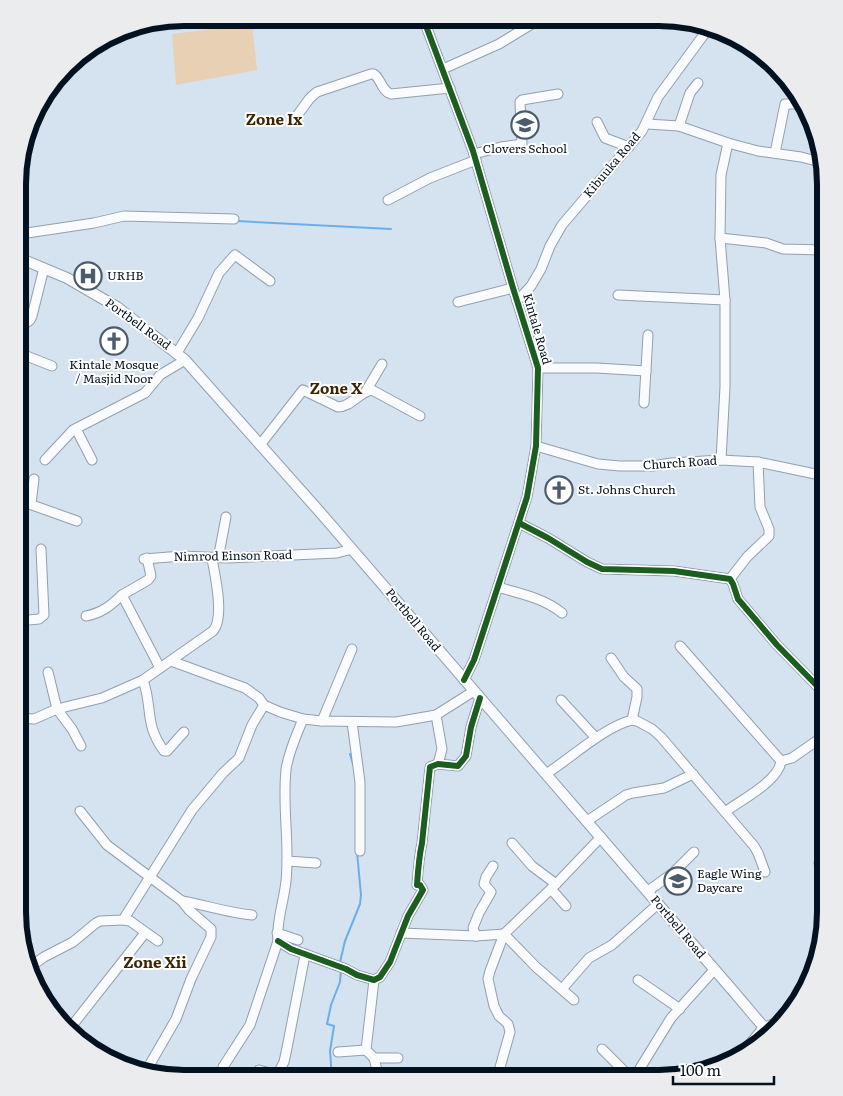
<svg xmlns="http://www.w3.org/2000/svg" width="843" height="1096" font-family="Literata,serif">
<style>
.green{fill:#e8d0b5}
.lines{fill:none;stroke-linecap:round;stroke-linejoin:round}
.stream{stroke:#6baee9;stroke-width:2}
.minor-casing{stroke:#92a0ad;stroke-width:11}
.major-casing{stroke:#92a0ad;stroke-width:12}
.minor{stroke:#f9fbfd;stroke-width:9}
.major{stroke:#f9fbfd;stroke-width:10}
.cycleway-casing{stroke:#fff;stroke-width:9}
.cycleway{stroke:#1b5e20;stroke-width:6}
.labels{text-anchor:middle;stroke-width:4;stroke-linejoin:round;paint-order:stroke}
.poi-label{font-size:12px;fill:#031220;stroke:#fff;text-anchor:start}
.street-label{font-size:12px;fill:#031220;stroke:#fff}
.quarter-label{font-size:15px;font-weight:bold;fill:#3d2402;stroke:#fff}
.rim{fill:none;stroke:#031220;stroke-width:6}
</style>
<rect width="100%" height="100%" fill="#d5e2f0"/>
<polygon class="green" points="252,24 257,70 176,85 172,34"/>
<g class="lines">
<g class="stream">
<polyline points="237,221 391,229"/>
<polyline points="350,754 353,764"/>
<polyline points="340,962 345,941 360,904 361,895 356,841"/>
<polyline points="332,1078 330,1051 334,1026 327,1024 331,1005 340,982 341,969"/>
</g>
<g class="minor-casing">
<g id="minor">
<polyline points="423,18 473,151 513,288 538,368 536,446 527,497 474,660 464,680"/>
<polyline points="443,69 499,44 540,19"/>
<path d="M296,117l14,-19 7,-6 54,-18h3c8,6 7,17 17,20l59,-6"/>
<polyline points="597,122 605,138 629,147"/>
<polyline points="647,124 679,126 728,143 758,151 801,157 820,162"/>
<polyline points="679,126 690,93 698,83"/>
<polyline points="775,153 785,104 803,104"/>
<polyline points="474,154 501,147 522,144 520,102 522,100 558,94"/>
<polyline points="388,200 430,178 476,160"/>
<polyline points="19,236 27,233 94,223 124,216 234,219"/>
<polyline points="720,238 766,243 783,249 825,250"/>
<polyline points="618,295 725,300"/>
<polyline points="517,301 531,286 541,269 550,246 562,225 642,131 658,97 708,29"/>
<polyline points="458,302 513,288"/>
<polyline points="19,328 30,320 32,316 44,268"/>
<polyline points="19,353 52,366"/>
<polyline points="177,353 198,318 219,273 233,257 235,255 270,281"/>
<polyline points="538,368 597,368 646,371"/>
<polyline points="366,391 382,364"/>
<polyline points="644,403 648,335"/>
<polyline points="76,429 92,460"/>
<path d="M260,445l43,-55 35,17c13,0 21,-15 34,-17l48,26"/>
<polyline points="536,446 598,464 620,466 653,466 671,463 721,460 758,462 825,476"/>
<polyline points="45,460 73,430 145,393 160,375 185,360"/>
<polyline points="721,460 725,387 725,300 720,238 721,175 728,143"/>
<polyline points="18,500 77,521"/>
<polyline points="31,504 34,479"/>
<polyline points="519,523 548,538 587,562 602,569 674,571 730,579 733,584 738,599 777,645 825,694"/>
<polyline points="147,558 151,576 148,580 122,595 160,668"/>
<polyline points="144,559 182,556 228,558 337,553 352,549"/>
<polyline points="730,579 747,557 769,536 769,529 760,507 758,462"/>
<path d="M498,587c23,7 46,11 64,26"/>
<path d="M86,616c16,-3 24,-10 36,-21"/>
<polyline points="18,621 39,619 44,615 41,549"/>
<path d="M680,646l101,115c-2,20 -40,39 -56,51"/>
<polyline points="171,661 245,688 259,698 264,705 280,712 303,719 322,721 396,722 419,718 436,715 474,691"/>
<polyline points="48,672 57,709 72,729 81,746"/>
<path d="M143,680c10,28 1,44 21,71h3l17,-19"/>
<polyline points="561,700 596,738"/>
<polyline points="436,715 442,749 438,764"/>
<path d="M18,718l16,1 23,-10 45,-11 41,-18 70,-49c12,-13 2,-56 -1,-72l7,-5 7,-37"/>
<polyline points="632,720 637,721 652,729 661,737 754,846 758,853 765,872"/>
<polyline points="322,721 352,649"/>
<polyline points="352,722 360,782 360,851"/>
<polyline points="781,761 792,758 825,735"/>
<path d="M546,774c25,-16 58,-47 86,-54l5,-23v-8l-13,-12 -13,-19"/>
<polyline points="80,811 107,845 182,901 189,910 211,929 211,937 191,979 176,1019 146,1071"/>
<polyline points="587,821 626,795 633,793 664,788 693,774"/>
<polyline points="512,843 532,866 556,884"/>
<polyline points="287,861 316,863"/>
<polyline points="819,863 825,858"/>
<polyline points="18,865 21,865"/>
<polyline points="551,889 566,906"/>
<polyline points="648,891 673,873 694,852"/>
<path d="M182,901c24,4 46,12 70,14"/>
<polyline points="123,920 130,921 158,941"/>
<polyline points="277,933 298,940"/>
<polyline points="401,933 476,936 504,934 536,967 574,1000"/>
<polyline points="476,936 473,928 479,913 491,892 484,884 486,877 493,866"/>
<path d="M278,941l13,8 55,20 11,6 17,5 6,-3 10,-15 18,-46 15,-26 -3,-5h-3c1,-15 2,-28 5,-42l8,-76 8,-3 20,2 8,-10 5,-29 9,-29"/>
<polyline points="30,967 44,957 73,942 96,923 100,921 123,920 192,810 223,773 239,758 252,725 264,705"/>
<polyline points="33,980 39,987"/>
<polyline points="374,980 366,1050 374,1058 379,1078"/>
<polyline points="638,980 680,1009"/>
<polyline points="562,989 589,958 612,945 658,904"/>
<polyline points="71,1027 145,933"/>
<polyline points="602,1049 631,1078"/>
<polyline points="744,1051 763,1028 775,1023 801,994"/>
<polyline points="338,1052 366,1050"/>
<polyline points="374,1058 398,1058"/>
<path d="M223,1067l27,-42 28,-84c-2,-19 6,-40 8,-60 4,-37 -4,-74 0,-111 2,-17 11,-36 17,-51"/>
<polyline points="259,1070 277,1075"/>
<polyline points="276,1077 284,1062 287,1048 305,955"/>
<polyline points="497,1078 510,1032 508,1024 499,1016 494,1006 488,979 490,971 504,934 556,884 601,837"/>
<polyline points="634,1078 671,1018 714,970"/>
</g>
</g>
<g class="major-casing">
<polyline id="major" points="19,258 67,278 117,307 185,360 319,511 740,999 767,1031"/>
</g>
<use href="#minor" class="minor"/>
<use href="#major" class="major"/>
<g class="cycleway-casing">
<g id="cycleway">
<polyline points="423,18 473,151 513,288 538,368 536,446 527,497 474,660 464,680"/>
<polyline points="519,523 548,538 587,562 602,569 674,571 730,579 733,584 738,599 777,645 825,694"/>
<path d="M278,941l13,8 55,20 11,6 17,5 6,-3 10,-15 18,-46 15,-26 -3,-5h-3c1,-15 2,-28 5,-42l8,-76 8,-3 20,2 8,-10 5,-29 9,-29"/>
</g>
</g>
<use href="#cycleway" class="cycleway"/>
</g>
<defs>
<g id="school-ring" transform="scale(1.4375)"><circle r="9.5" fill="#fff" stroke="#4c5b69" stroke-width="1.5"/><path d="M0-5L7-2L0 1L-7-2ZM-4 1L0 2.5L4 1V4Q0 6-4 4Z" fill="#4c5b69"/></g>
<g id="hospital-ring" transform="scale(1.4375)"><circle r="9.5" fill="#fff" stroke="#4c5b69" stroke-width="1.5"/><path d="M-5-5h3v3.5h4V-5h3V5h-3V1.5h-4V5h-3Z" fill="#4c5b69"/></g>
<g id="church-ring" transform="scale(1.4375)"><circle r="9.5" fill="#fff" stroke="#4c5b69" stroke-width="1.5"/><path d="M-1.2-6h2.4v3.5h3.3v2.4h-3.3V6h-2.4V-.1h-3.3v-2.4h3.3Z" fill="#4c5b69"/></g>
</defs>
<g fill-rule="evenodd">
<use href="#school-ring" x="525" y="125"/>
<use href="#hospital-ring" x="88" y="276"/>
<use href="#church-ring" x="114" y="341"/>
<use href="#church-ring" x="559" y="490"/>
<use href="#school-ring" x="678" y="881"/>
</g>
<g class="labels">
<g class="poi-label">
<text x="525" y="153" text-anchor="middle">Clovers School</text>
<text x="107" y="280">URHB</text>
<text x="114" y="369" text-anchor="middle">Kintale Mosque<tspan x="114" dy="14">/ Masjid Noor</tspan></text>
<text x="578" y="494">St. Johns Church</text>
<text x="697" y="878">Eagle Wing<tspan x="697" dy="14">Daycare</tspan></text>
</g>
<g class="street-label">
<text transform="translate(612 165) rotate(-50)" y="4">Kibuuka Road</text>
<text transform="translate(138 324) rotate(36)" y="4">Portbell Road</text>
<text transform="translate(537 329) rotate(74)" y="4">Kintale Road</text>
<text transform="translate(680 463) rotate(-4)" y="4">Church Road</text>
<text transform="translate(233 556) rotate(-1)" y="4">Nimrod Einson Road</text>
<text transform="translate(413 620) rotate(50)" y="4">Portbell Road</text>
<text transform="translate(678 927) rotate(50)" y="4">Portbell Road</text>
</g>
<g class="quarter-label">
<text x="274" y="125">Zone Ix</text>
<text x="336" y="394">Zone X</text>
<text x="155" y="968">Zone Xii</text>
</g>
</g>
<path d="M0 0H843V1096H0ZM184 26H659A158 158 0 0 1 817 184V912A158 158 0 0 1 659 1070H184A158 158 0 0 1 26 912V184A158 158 0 0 1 184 26Z" fill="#ebeced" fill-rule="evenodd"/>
<path class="rim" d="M184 26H659A158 158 0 0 1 817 184V912A158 158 0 0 1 659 1070H184A158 158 0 0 1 26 912V184A158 158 0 0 1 184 26Z"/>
<path d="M673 1076v8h101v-8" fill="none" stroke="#031220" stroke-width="2.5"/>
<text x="680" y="1076" font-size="15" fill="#031220" stroke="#ffffff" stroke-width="4" paint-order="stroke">100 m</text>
</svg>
